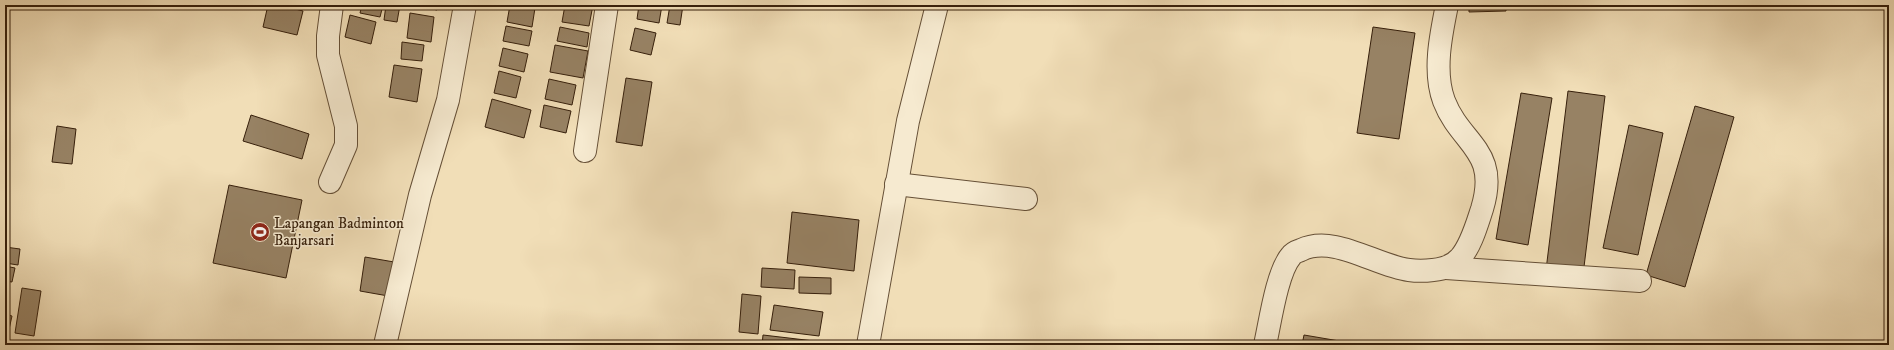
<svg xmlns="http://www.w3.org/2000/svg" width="1894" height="350" font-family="'IM FELL DW Pica',serif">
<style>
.building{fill:#978264;stroke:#361f0b}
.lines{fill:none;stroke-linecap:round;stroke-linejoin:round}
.minor-casing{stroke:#654f36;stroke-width:24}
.minor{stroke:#f6ead0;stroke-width:22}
.labels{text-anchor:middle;stroke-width:3;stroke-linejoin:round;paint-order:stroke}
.poi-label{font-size:15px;fill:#361f0b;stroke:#f6ead0;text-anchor:start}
</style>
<rect width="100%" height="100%" fill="#f1deb7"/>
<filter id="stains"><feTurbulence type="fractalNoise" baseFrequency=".005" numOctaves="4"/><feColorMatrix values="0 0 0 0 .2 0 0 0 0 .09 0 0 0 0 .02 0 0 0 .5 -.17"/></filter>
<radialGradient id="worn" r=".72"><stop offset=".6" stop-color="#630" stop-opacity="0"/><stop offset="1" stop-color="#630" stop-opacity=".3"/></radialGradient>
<g class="building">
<polygon points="268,5 280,5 303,11 297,35 263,27"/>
<polygon points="362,5 383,5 380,17 360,13"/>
<polygon points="386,5 400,5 397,22 384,20"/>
<polygon points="412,5 438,5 437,10"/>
<polygon points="510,5 535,8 532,27 507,22"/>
<polygon points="565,5 593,5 589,26 562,22"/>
<polygon points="639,5 662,5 659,23 637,19"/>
<polygon points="670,5 683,5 680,25 667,23"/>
<polygon points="1469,5 1506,5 1506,11 1469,12"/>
<polygon points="410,13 434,17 431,42 407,38"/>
<polygon points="350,15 376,22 371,44 345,37"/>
<polygon points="506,26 532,31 529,46 503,41"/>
<polygon points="560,27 589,33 587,47 557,41"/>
<polygon points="1373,27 1415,33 1399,139 1357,133"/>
<polygon points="635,28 656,33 651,55 630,50"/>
<polygon points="402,42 424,45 422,61 401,59"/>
<polygon points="555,45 588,51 583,78 550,72"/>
<polygon points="503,48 528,54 524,72 499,66"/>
<polygon points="394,65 422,69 417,102 389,97"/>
<polygon points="499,71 521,77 516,98 494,93"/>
<polygon points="626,78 652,82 642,146 616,142"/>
<polygon points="549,79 576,85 572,105 545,99"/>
<polygon points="1568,91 1605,96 1583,275 1546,270"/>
<polygon points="1521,93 1552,98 1528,245 1496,239"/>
<polygon points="492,99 531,110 524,138 485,127"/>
<polygon points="544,105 571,111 566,133 540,127"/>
<polygon points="1695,106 1734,117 1685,287 1646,275"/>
<polygon points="251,115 309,134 302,159 243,141"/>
<polygon points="1629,125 1663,133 1638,255 1603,248"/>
<polygon points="57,126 76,129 72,164 52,162"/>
<polygon points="229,185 302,200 286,278 213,263"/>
<polygon points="792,212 859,220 854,271 787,263"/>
<polygon points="5,247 20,249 18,265 5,263"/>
<polygon points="365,257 400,263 394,297 360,291"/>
<polygon points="5,266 15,268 12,282 5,281"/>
<polygon points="762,268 795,270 794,289 761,287"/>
<polygon points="799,277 831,278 831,294 799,293"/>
<polygon points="22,288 41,291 34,336 15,333"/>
<polygon points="742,294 761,296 758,334 739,332"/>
<polygon points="774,305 823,312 819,336 770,330"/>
<polygon points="5,314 12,316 8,334 5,333"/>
<polygon points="763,335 814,341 814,345 762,345"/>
<polygon points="1304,335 1363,345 1302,345"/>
</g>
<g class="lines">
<g class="minor-casing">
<g id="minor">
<polyline points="585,151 607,5"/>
<polyline points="330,182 346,145 346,126 328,55 328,36 332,5"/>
<polyline points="896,184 1026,199"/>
<polyline points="1446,268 1640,281"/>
<polyline points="385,345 420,195 448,100 465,5"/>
<polyline points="868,345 908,121 937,5"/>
<path d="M1265,345c5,-22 12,-73 26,-89 2,-3 7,-5 10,-6 33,-16 75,16 108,20 7,1 16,1 24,0 10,-1 20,-4 27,-12 11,-12 17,-34 22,-49 18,-59 -21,-64 -38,-108 -11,-29 -3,-67 3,-96"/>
</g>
</g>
<use href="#minor" class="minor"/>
</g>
<defs>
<g id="stadium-disc" transform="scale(1)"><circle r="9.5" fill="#8f2418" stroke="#f6ead0"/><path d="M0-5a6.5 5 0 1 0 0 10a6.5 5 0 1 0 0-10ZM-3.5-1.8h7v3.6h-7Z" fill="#fff"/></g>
</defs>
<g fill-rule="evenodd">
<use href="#stadium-disc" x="260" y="232"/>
</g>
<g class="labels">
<g class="poi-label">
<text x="274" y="228">Lapangan Badminton<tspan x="274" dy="17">Banjarsari</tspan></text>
</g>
</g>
<rect width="1894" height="350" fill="none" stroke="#f1deb7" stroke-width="20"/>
<rect x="6" y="6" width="1882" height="338" fill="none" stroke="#361f0b" stroke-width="2"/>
<rect x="10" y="10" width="1874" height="330" fill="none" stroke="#361f0b"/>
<rect width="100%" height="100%" filter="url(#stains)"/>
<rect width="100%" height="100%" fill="url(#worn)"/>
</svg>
